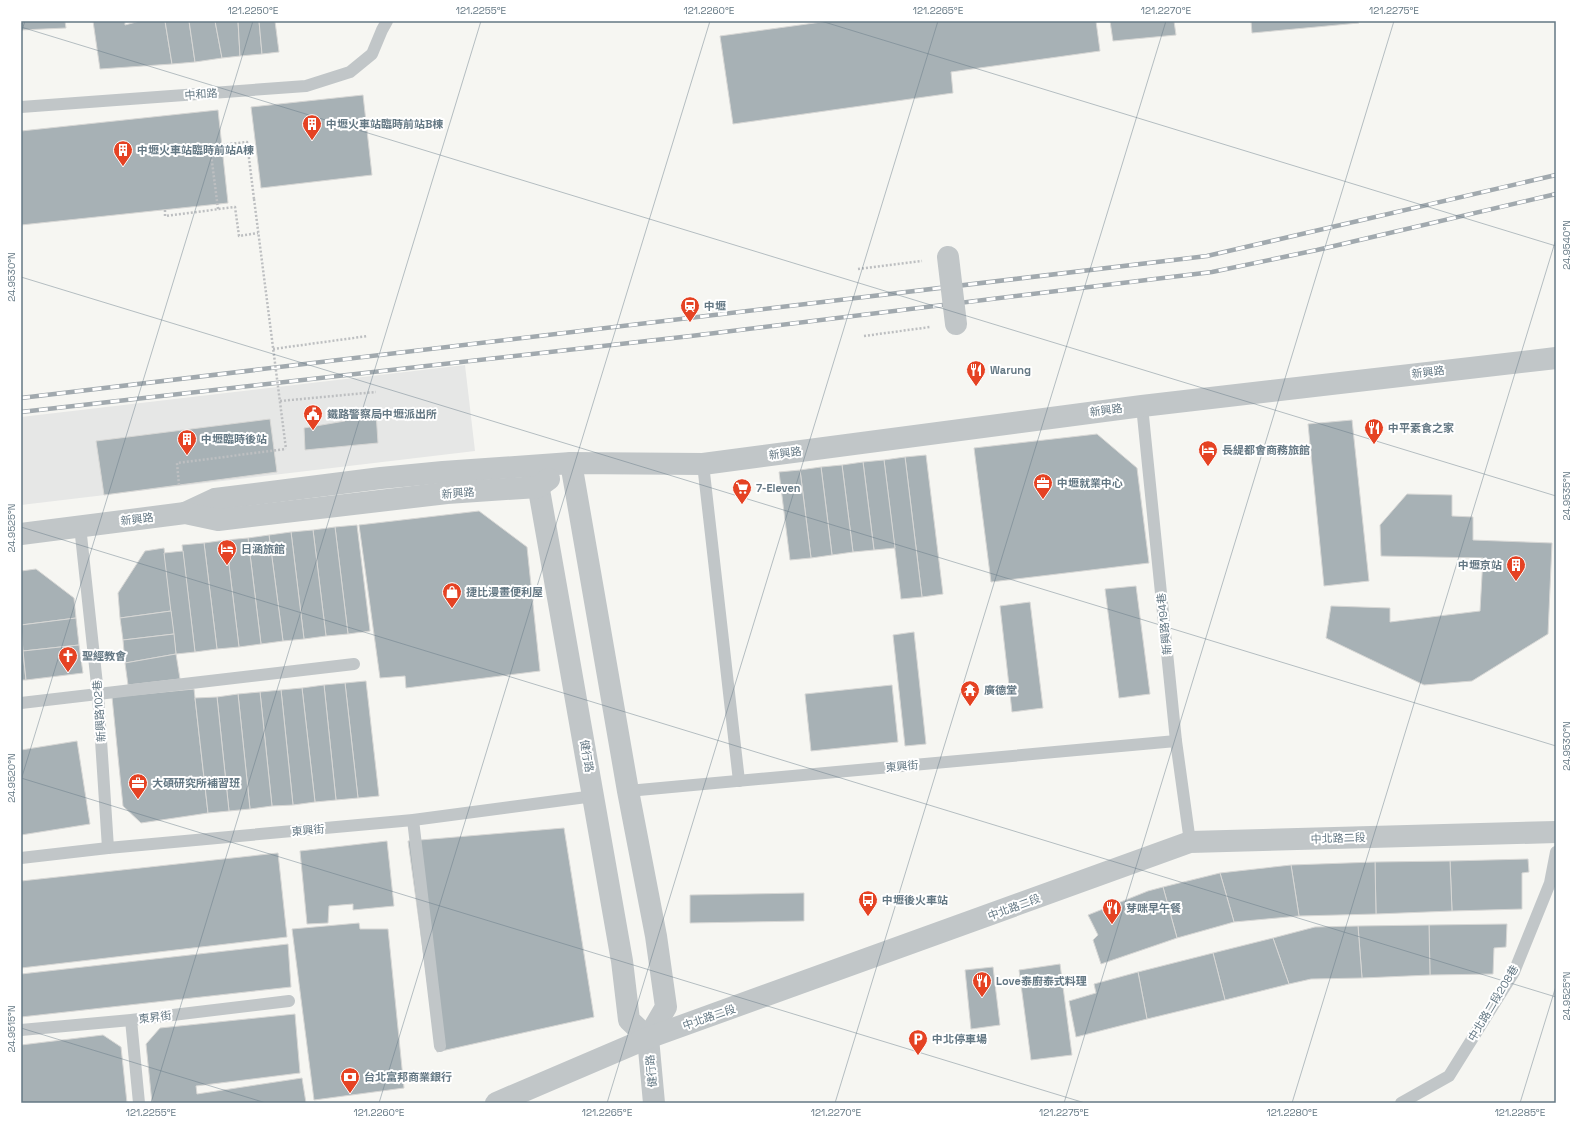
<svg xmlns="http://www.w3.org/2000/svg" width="1577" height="1124" font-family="'Space Grotesk','Noto Sans TC',sans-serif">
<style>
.built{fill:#e6e7e6}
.building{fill:#a7b1b5;stroke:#d7d7d5}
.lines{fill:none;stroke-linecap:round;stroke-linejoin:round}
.path{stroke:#bdbfc1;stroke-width:2.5;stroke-dasharray:2 2;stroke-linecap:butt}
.lane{stroke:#c1c6c8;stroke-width:12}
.street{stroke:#c1c6c8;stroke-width:22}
.rail-casing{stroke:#a1a9ae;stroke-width:4.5}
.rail{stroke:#fff;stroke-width:3;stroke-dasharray:9;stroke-linecap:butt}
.path-bridge{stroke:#bdbfc1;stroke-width:2.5;stroke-dasharray:2 2;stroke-linecap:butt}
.street-bridge{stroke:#c1c6c8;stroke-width:22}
.ticks{fill:none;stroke:#647884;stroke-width:1;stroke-opacity:0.45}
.labels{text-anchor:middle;stroke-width:4;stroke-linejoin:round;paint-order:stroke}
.street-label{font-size:11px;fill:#647884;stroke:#fff}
.poi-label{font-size:11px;font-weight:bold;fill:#647884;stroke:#fff;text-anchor:start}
.neatline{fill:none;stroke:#647884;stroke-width:1.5}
.ticks-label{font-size:10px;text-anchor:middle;fill:#647884}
</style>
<rect width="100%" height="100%" fill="#f6f6f2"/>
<polygon class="built" points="465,365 475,451 21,505 21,417"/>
<g class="building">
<polygon points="21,21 65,21 66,28 21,30"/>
<polygon points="93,21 125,21 125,25 140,21 165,21 172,64 100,69"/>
<polygon points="165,21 189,21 195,62 172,64"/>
<polygon points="189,21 215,21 222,58 195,62"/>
<polygon points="215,21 238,21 240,56 222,58"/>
<polygon points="238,21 259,21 262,54 240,56"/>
<polygon points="259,21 275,21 279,52 262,54"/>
<polygon points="829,21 1096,21 1100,51 951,72 953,93 733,124 720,36"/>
<polygon points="1110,21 1174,21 1176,35 1113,41"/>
<polygon points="1251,21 1358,21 1359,23 1252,33"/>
<polygon points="363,95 372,175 261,188 251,107"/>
<polygon points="218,110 228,203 21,225 21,131"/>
<polygon points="376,412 378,443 305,450 304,428 345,421 345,414"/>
<polygon points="270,419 277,472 104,495 96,441"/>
<polygon points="1352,420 1369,581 1324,586 1308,424"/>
<polygon points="1097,434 1137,468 1149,563 991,582 974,448"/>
<polygon points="926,455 943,594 922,597 905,457"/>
<polygon points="905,457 922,597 901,599 884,460"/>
<polygon points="884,460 895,548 874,550 863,462"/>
<polygon points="863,462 874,550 853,552 842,465"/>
<polygon points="842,465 853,552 832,555 821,467"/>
<polygon points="821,467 832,555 811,558 800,470"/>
<polygon points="800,470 811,558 790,560 779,472"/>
<polygon points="1407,494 1452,495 1452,516 1473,517 1473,540 1552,543 1548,634 1472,681 1424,685 1326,638 1331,606 1390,608 1390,622 1480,611 1483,558 1381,556 1380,525"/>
<polygon points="479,511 527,547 540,671 406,688 405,676 380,678 359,525"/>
<polygon points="357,525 370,631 348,634 335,527"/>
<polygon points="335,527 348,634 326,636 313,530"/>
<polygon points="313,530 326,636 304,639 291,532"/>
<polygon points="291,532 304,639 283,641 269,535"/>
<polygon points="269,535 283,641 261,644 248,538"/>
<polygon points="248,538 261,644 239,647 226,540"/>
<polygon points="226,540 239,647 217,649 204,543"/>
<polygon points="204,543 217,649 195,652 182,545"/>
<polygon points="164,548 171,611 120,618 118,593 145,551"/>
<polygon points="183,551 195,652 176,654 164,553"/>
<polygon points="36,569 74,598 76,618 21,625 21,571"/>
<polygon points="1136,586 1150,694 1119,698 1105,589"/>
<polygon points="1030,602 1043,708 1012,712 1000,606"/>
<polygon points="171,611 174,634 123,640 120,618"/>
<polygon points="76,618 79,645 23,651 21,625"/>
<polygon points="914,632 926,744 905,746 893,635"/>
<polygon points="174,634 176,654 125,663 123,640"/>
<polygon points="21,635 26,680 21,680"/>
<polygon points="79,645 83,673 26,680 23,651"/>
<polygon points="176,654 180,679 128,685 125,663"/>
<polygon points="366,681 379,796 358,798 345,683"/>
<polygon points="345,683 358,798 336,800 324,685"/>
<polygon points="324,685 336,800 315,802 302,688"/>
<polygon points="892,685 898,742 811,751 805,694"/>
<polygon points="302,688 315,802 293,805 281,690"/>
<polygon points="194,689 208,813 141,823 123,806 112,697"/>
<polygon points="281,690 293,805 272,806 260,692"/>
<polygon points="260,692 272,806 250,809 238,694"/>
<polygon points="238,694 250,809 229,811 217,697"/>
<polygon points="217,697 229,811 208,813 195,698"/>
<polygon points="77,741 90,824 21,835 21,750"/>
<polygon points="564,828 594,1017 437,1052 408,841"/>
<polygon points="387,841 394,906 353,910 353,904 329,906 328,923 307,924 300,851"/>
<polygon points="278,853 287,937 21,968 21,881"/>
<polygon points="1528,859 1529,872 1522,873 1522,909 1452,911 1450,861"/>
<polygon points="1450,861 1452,911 1376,914 1375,862"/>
<polygon points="1375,862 1376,914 1299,916 1291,865"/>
<polygon points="1291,865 1299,916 1234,922 1220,873"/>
<polygon points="1220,873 1234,922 1177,938 1163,887"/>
<polygon points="1163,887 1177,938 1101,964 1093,940 1098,935 1088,915 1148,891"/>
<polygon points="804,893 804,921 690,923 690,895"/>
<polygon points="359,923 360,929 388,929 404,1088 314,1100 292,929"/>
<polygon points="1507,924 1506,947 1494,948 1493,974 1430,975 1429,925"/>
<polygon points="1429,925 1430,975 1362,978 1358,926"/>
<polygon points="1358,926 1362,978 1311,979 1289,984 1273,938 1315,927"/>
<polygon points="1273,938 1289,984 1225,1000 1213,953"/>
<polygon points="288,944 291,987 21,1017 21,974"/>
<polygon points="1213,953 1225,1000 1147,1019 1138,972"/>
<polygon points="1060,964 1072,1055 1031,1060 1019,970"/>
<polygon points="993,967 1000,1025 971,1029 965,970"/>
<polygon points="1138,972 1147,1019 1076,1037 1069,1001 1096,993 1094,984"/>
<polygon points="295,1014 300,1073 196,1086 197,1094 302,1078 306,1103 152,1103 146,1044 160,1028"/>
<polygon points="103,1035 121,1047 127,1103 21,1103 21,1045"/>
</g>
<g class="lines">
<g class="path">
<polyline points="218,209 210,146 247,142 254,199"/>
<polyline points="165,210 165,216 235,207 239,236 258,233"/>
<polyline points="858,269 922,261"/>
<polyline points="864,336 930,327"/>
<polyline points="273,349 368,336"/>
<polyline points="280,401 376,392"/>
<polyline points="179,485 177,463 286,449"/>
</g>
<g class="lane">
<polyline points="21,107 306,86 350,72 372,54 382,30 387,21"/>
<polyline points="1142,406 1176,741 1190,842"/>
<polyline points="703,464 739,781"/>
<polyline points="80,526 98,694 108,848"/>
<polyline points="21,703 354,664"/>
<polyline points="628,791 1176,741"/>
<polyline points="413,820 440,1046"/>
<polyline points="21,858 108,848 413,820 594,796"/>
<polyline points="131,1020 139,1103"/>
<polyline points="21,1030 131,1020 289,1001"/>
<polyline points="1401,1103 1449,1076 1514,972 1550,883 1556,852"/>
</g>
<g class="street">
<polyline points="571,463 628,791 656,936 666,1007 648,1038 654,1103"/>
<polyline points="535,467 622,961 629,1020 648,1038"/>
<polyline points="185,513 215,499 381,478 443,472 571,463 703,464 1142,406 1556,358"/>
<polyline points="21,534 185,513 218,520 447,493 538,487 549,479"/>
<polyline points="496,1103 648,1038 1190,842 1556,832"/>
</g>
<g class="rail-casing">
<g id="rail">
<polyline points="21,398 1207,256 1556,175"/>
<polyline points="21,412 691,336 1212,272 1317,250 1556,194"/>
</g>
</g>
<use href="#rail" class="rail"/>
<polyline class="path-bridge" points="254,199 286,449"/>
<polyline class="street-bridge" points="948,257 956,324"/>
</g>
<path class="ticks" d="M821,21l735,225M21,27l1535,469M21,33l4,-12M21,277l1535,469M21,527l1535,470M21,778l1064,325M21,780l232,-759M21,1028l245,75M151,1103l330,-1082M379,1103l331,-1082M607,1103l331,-1082M835,1103l331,-1082M1064,1103l330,-1082M1292,1103l264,-864M1520,1103l36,-117"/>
<defs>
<g id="building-pin" transform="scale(1)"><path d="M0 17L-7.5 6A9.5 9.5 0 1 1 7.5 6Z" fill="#e54223" stroke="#fff"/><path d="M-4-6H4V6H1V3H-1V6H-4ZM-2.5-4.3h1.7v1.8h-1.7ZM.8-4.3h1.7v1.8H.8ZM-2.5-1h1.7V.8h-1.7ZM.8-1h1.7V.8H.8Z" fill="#fff"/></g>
<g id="station-pin" transform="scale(1)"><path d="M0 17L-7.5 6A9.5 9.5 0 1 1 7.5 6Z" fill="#e54223" stroke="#fff"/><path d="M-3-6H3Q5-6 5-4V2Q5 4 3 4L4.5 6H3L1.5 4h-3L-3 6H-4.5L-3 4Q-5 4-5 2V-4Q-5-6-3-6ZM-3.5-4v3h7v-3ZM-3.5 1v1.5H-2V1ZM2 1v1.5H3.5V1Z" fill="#fff"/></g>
<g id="restaurant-pin" transform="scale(1)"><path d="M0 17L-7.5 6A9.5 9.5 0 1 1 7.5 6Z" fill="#e54223" stroke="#fff"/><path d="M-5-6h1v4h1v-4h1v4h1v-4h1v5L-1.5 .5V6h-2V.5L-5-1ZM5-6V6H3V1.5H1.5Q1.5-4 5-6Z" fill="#fff"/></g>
<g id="civic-pin" transform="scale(1)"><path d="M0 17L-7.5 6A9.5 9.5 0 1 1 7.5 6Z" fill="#e54223" stroke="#fff"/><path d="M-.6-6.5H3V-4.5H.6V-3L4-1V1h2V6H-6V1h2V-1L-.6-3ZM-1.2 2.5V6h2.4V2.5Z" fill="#fff"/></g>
<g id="hotel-pin" transform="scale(1)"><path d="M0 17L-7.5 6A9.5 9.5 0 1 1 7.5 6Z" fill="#e54223" stroke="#fff"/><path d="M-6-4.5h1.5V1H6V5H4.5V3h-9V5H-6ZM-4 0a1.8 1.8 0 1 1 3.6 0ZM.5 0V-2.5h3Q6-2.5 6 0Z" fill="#fff"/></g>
<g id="office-pin" transform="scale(1)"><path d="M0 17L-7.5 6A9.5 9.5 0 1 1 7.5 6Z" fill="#e54223" stroke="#fff"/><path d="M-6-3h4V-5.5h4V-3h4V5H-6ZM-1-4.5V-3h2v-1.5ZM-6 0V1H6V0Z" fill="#fff"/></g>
<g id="supermarket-pin" transform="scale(1)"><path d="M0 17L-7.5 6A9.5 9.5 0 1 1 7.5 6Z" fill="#e54223" stroke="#fff"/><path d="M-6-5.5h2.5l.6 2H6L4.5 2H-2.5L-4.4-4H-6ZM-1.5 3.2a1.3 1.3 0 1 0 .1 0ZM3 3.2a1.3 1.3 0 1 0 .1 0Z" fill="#fff"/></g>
<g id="shop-pin" transform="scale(1)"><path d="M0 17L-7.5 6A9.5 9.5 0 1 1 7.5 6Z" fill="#e54223" stroke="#fff"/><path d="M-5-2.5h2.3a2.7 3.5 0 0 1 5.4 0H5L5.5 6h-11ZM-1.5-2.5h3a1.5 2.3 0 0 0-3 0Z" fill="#fff"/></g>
<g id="church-pin" transform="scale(1)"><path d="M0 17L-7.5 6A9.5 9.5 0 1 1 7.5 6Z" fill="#e54223" stroke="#fff"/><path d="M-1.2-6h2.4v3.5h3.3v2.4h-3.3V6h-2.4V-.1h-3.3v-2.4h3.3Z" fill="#fff"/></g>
<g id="temple-pin" transform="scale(1)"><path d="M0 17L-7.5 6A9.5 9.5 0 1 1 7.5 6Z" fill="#e54223" stroke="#fff"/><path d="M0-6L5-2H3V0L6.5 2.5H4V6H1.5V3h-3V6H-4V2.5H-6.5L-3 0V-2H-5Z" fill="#fff"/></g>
<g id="bus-pin" transform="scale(1)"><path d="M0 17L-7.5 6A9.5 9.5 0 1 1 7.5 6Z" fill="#e54223" stroke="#fff"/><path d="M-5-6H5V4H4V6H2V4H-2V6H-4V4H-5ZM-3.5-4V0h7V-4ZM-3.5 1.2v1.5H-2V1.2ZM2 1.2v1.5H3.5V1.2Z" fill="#fff"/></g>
<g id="parking-pin" transform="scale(1)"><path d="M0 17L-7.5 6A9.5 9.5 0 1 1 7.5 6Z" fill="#e54223" stroke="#fff"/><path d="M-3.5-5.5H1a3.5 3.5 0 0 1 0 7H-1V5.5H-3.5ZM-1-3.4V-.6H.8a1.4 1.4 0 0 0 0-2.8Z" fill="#fff"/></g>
<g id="bank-pin" transform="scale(1)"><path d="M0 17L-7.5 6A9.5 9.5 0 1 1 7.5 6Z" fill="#e54223" stroke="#fff"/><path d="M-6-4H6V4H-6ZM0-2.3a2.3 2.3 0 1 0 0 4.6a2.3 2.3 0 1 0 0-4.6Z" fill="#fff"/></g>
</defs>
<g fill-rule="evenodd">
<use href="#building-pin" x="312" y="124"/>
<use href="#building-pin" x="123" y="150"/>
<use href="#station-pin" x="690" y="306"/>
<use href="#restaurant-pin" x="976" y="370"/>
<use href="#civic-pin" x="313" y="414"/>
<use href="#restaurant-pin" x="1374" y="428"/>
<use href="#building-pin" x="187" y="439"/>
<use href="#hotel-pin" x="1208" y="450"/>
<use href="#office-pin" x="1043" y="483"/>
<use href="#supermarket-pin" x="742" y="488"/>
<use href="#hotel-pin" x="227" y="549"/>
<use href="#building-pin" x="1516" y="565"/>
<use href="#shop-pin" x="452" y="592"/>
<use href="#church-pin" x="68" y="656"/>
<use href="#temple-pin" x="970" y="690"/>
<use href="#office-pin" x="138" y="783"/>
<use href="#bus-pin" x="868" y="900"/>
<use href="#restaurant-pin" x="1112" y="908"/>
<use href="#restaurant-pin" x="982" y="981"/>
<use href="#parking-pin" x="918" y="1039"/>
<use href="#bank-pin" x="350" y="1077"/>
</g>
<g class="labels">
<g class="street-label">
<text transform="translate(201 94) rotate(-4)" y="4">中和路</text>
<text transform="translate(1428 372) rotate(-7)" y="4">新興路</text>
<text transform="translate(1106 410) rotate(-8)" y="4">新興路</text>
<text transform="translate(785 453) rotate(-8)" y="4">新興路</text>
<text transform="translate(458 493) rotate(-4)" y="4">新興路</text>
<text transform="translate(137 519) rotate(-7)" y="4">新興路</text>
<text transform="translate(1164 624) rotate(-96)" y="4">新興路194巷</text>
<text transform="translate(99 711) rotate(-94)" y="4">新興路102巷</text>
<text transform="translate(587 756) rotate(80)" y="4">健行路</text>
<text transform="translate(902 766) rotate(-5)" y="4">東興街</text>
<text transform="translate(308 830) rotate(-5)" y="4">東興街</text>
<text transform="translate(1338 838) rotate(-2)" y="4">中北路二段</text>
<text transform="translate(1014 907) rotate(-20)" y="4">中北路二段</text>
<text transform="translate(1493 1003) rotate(-59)" y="4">中北路二段208巷</text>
<text transform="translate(155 1017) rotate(-7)" y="4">東昇街</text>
<text transform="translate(709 1017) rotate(-19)" y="4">中北路二段</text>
<text transform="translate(651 1071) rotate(-95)" y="4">健行路</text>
</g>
<g class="poi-label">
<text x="326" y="128">中壢火車站臨時前站B棟</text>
<text x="137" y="154">中壢火車站臨時前站A棟</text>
<text x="704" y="310">中壢</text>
<text x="990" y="374">Warung</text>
<text x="327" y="418">鐵路警察局中壢派出所</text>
<text x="1388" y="432">中平素食之家</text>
<text x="201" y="443">中壢臨時後站</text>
<text x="1222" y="454">長緹都會商務旅館</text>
<text x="1057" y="487">中壢就業中心</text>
<text x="756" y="492">7-Eleven</text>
<text x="241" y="553">日涵旅館</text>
<text x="1502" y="569" text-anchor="end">中壢京站</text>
<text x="466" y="596">捷比漫畫便利屋</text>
<text x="82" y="660">聖經教會</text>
<text x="984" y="694">廣德堂</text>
<text x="152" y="787">大碩研究所補習班</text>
<text x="882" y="904">中壢後火車站</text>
<text x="1126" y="912">芽咪早午餐</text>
<text x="996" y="985">Love泰廚泰式料理</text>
<text x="932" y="1043">中北停車場</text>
<text x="364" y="1081">台北富邦商業銀行</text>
</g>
</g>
<rect width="1577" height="1124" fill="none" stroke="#ffffff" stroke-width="44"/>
<rect x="22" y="22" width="1533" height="1080" class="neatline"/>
<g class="ticks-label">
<text x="253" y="14">121.2250°E</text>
<text x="481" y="14">121.2255°E</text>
<text x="709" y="14">121.2260°E</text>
<text x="938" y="14">121.2265°E</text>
<text x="1166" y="14">121.2270°E</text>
<text x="1394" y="14">121.2275°E</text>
<text transform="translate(1566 245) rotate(-90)" y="4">24.9540°N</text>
<text transform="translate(11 277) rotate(-90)" y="4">24.9530°N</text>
<text transform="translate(1566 496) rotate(-90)" y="4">24.9535°N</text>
<text transform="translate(11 528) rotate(-90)" y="4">24.9525°N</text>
<text transform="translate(1566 746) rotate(-90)" y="4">24.9530°N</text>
<text transform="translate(11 778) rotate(-90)" y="4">24.9520°N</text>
<text transform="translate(1566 996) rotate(-90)" y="4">24.9525°N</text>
<text transform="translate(11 1029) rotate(-90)" y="4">24.9515°N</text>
<text x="151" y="1116">121.2255°E</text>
<text x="379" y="1116">121.2260°E</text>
<text x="607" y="1116">121.2265°E</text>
<text x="836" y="1116">121.2270°E</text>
<text x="1064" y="1116">121.2275°E</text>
<text x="1292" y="1116">121.2280°E</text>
<text x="1520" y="1116">121.2285°E</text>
</g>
</svg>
